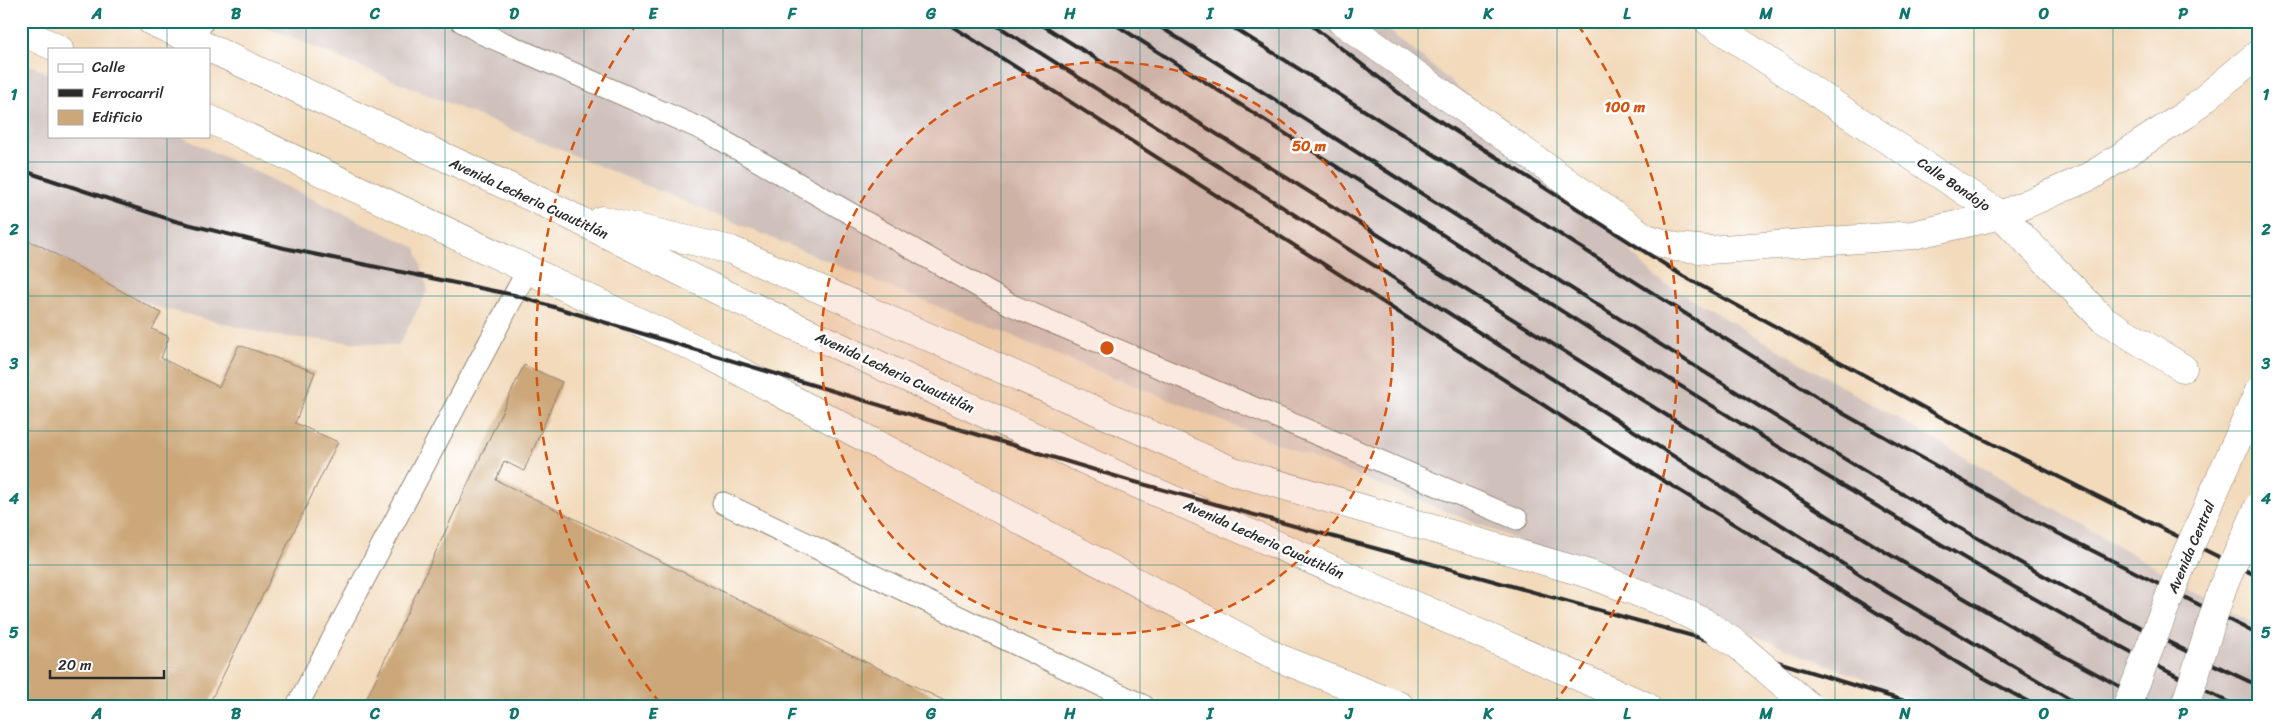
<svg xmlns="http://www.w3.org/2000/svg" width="2280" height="727" font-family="Sriracha,sans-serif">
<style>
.industrial{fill:#cfc0bb}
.building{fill:#cca779}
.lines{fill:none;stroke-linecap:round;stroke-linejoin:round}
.lane-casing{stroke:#8e8273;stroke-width:23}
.street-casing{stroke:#8e8273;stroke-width:29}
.secondary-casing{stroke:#8e8273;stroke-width:29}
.lane{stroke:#fff;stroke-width:21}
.street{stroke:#fff;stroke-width:28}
.secondary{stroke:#fff;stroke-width:28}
.rail{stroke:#2b2b2b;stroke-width:4}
.secondary-bridge-casing{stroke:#8e8273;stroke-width:29;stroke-linecap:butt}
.secondary-bridge{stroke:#fff;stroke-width:28}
.grid{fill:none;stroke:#0f766e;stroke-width:1;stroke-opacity:0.55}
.ring{fill:none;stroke:#d5540f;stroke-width:2.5;stroke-dasharray:9 6}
.labels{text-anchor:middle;stroke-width:5;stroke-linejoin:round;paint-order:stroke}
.street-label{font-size:14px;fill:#2b2b2b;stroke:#fff}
.centre{fill:#d5540f;stroke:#fff;stroke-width:2.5}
.ring-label{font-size:15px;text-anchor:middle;font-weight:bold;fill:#d5540f;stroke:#fff;stroke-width:5;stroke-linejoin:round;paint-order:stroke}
.neatline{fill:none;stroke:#0f766e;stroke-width:2}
.grid-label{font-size:16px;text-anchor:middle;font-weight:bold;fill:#0f766e}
</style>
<rect width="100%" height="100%" fill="#fff"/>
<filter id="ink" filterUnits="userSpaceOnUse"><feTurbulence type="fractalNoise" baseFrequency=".02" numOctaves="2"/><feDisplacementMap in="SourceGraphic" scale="10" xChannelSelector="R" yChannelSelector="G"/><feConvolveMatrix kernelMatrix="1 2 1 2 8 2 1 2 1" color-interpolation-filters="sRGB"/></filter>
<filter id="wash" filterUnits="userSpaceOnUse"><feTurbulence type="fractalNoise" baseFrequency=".0096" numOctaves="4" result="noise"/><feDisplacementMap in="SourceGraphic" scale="20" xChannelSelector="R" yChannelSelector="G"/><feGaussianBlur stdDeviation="1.12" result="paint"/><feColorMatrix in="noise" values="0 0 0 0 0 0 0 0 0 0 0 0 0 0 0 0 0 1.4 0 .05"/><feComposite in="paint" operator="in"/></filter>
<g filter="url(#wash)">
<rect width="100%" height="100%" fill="#f2dabb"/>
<g class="industrial">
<polygon points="251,21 1383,21 1381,24 1533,149 1657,279 2236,614 2259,625 2259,706 1930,706 914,297"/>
<polygon points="21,61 49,74 49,136 180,136 416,248 428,290 398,346 275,336 157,307 21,249"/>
</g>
<g id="blocks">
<g class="building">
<polygon points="21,238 39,245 161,313 152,329 169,337 161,358 219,387 239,345 315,372 295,423 338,442 208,706 21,706"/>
<polygon points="524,365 562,382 524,471 504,461 496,480 955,706 363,706"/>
</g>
</g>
</g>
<g filter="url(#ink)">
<use href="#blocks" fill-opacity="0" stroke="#8e8273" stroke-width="1"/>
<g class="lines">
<g class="lane-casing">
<g id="lane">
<polyline points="461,21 481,33 706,131 1009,304 1517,519"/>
<polyline points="193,41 203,21"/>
<polyline points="723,503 1144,706"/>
<polyline points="297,706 528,269"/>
</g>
</g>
<g class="street-casing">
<g id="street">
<polyline points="1341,21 1646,238 1676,247 1709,250 1913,235 2001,215 2091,176 2185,115 2259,53"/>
<polyline points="1708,21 2001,215 2103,319 2183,368"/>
</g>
</g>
<g class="secondary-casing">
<g id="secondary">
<polyline points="151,21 559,210 719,291 1128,480 1646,706"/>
<polyline points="21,31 59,49"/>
<polyline points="209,119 709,355 1279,658 1400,706"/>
<polyline points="602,220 731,250 1233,471"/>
</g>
</g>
<use href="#lane" class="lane"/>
<use href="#street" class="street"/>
<use href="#secondary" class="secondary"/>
<g class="rail">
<polyline points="944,21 1598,440 1966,668 2036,706"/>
<polyline points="990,21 1887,592 2081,706"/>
<polyline points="1036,21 1882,550 2056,652 2156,706"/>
<path d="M1110,21c235,150 467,303 705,448 138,83 276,166 421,237"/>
<path d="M1151,21c194,123 387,248 582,369 170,106 344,212 526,296"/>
<polyline points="1223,21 1844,414 2034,521 2259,635"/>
<polyline points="1306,21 1413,104 1683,276 1961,428 2259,577"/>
<polyline points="21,170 175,221 284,248 514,295 1128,480 1700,638 1921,706"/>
</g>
<g class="secondary-bridge-casing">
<g id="secondary-bridge">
<polyline points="1233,471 1589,574 1670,605 1702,621 1738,645 1809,706"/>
<polyline points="2127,706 2182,564 2259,391"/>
<polyline points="2185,706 2223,586 2259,506"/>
</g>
</g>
<use href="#secondary-bridge" class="secondary-bridge"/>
</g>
</g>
<path class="grid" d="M167,21v28M306,21v685M445,21v685M584,21v685M723,21v685M862,21v685M1001,21v685M1140,21v685M1279,21v685M1418,21v685M1557,21v685M1696,21v685M1835,21v685M1974,21v685M2113,21v685M167,136v570M21,162h2238M21,296h2238M21,431h2238M21,565h2238"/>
<circle cx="1107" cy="348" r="286" fill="#d5540f" fill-opacity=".12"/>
<g class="ring">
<circle cx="1107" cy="348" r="286"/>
<path d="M660 703A571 571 0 0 1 636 25M1578 25A571 571 0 0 1 1554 703"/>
</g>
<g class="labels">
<g class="street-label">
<text transform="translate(1954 184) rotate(34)" y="5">Calle Bondojo</text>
<text transform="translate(529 198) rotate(25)" y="5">Avenida Lecheria Cuautitlán</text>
<text transform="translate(895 372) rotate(25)" y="5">Avenida Lecheria Cuautitlán</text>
<text transform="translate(1264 539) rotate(24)" y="5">Avenida Lecheria Cuautitlán</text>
<text transform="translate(2191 547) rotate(-67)" y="5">Avenida Central</text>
</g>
</g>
<circle cx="1107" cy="348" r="8" class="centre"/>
<g class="ring-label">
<text x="1625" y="112">100 m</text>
<text x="1309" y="151">50 m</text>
</g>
<rect width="2280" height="727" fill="none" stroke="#fff" stroke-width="55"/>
<rect x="48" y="48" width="162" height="90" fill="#ffffff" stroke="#aaaaaa"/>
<rect x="58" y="64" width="25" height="8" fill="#ffffff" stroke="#aaaaaa"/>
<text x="92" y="72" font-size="15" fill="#2b2b2b">Calle</text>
<rect x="58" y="89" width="25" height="8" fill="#2b2b2b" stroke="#aaaaaa"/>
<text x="92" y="98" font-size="15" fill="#2b2b2b">Ferrocarril</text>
<rect x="58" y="110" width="25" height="15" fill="#cca779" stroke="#aaaaaa"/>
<text x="92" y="122" font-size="15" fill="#2b2b2b">Edificio</text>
<path d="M50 670v8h114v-8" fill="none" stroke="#2b2b2b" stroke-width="2.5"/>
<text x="58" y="670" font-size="15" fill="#2b2b2b" stroke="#ffffff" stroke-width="4" paint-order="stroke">20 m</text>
<rect x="28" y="28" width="2224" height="672" class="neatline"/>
<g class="grid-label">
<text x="97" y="19">A</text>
<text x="236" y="19">B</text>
<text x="375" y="19">C</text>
<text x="514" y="19">D</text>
<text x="653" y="19">E</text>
<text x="792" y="19">F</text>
<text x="931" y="19">G</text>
<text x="1070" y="19">H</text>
<text x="1210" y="19">I</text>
<text x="1349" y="19">J</text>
<text x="1488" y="19">K</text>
<text x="1627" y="19">L</text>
<text x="1766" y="19">M</text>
<text x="1905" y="19">N</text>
<text x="2044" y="19">O</text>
<text x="2183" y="19">P</text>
<text x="14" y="100">1</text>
<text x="2266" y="100">1</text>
<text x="14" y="235">2</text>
<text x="2266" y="235">2</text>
<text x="14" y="369">3</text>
<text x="2266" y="369">3</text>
<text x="14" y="504">4</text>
<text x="2266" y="504">4</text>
<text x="14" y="638">5</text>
<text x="2266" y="638">5</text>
<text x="97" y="719">A</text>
<text x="236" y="719">B</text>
<text x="375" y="719">C</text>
<text x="514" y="719">D</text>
<text x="653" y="719">E</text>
<text x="792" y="719">F</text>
<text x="931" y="719">G</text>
<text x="1070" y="719">H</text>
<text x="1210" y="719">I</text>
<text x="1349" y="719">J</text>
<text x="1488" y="719">K</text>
<text x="1627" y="719">L</text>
<text x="1766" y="719">M</text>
<text x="1905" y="719">N</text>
<text x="2044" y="719">O</text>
<text x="2183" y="719">P</text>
</g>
</svg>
